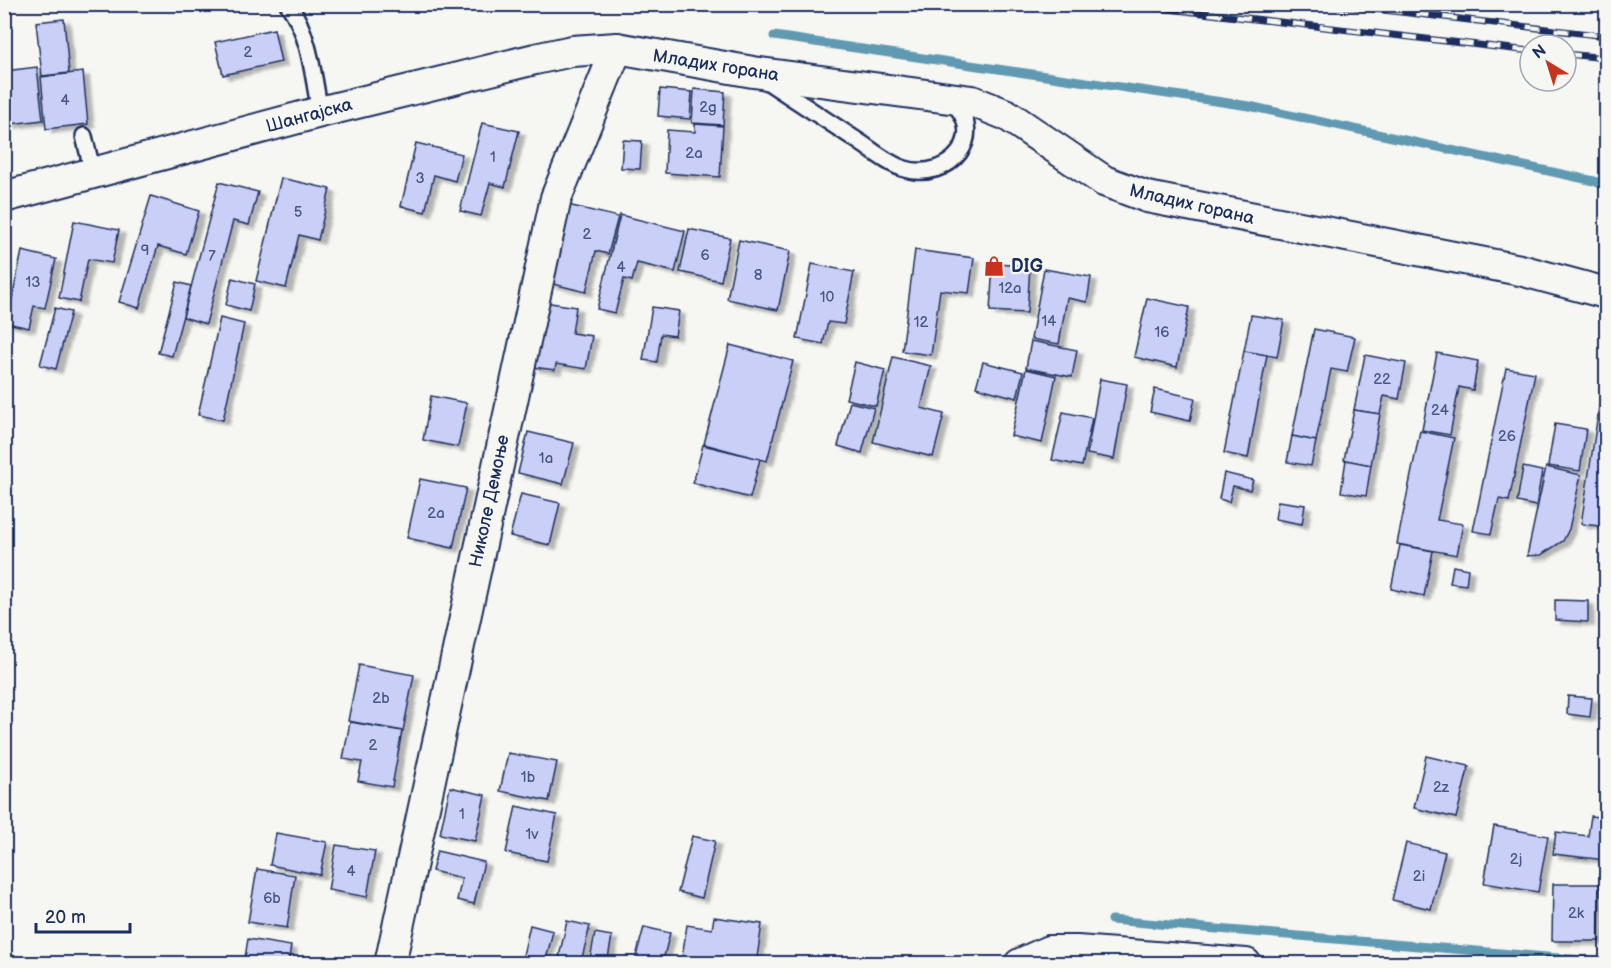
<svg xmlns="http://www.w3.org/2000/svg" width="1611" height="968" font-family="'Balsamiq Sans',sans-serif">
<style>
.lines{fill:none;stroke-linecap:round;stroke-linejoin:round}
.stream{stroke:#6199b2;stroke-width:9}
.building{fill:#cacff7;stroke:#1b2f5e;stroke-width:1.5;filter:url(#shadow)}
.service-casing{stroke:#1b2f5e;stroke-width:20}
.minor-casing{stroke:#1b2f5e;stroke-width:34}
.service{stroke:#f6f6f2;stroke-width:15}
.minor{stroke:#f6f6f2;stroke-width:30}
.rail-casing{stroke:#1b2f5e;stroke-width:7}
.rail{stroke:#f6f6f2;stroke-width:4.5;stroke-dasharray:14;stroke-linecap:butt}
.labels{text-anchor:middle;stroke-width:4.5;stroke-linejoin:round;paint-order:stroke}
.number-label{font-size:15px;fill:#475784}
.street-label{font-size:18px;fill:#1b2f5e;stroke:#f6f6f2}
.poi-label{font-size:18px;font-weight:bold;fill:#1b2f5e;stroke:#f6f6f2;text-anchor:start}
</style>
<defs>
<filter id="shadow"><feDropShadow dx="6" dy="4" stdDeviation="1.5" flood-color="#0004"/></filter>
</defs>
<rect width="100%" height="100%" fill="#f6f6f2"/>
<filter id="ink" filterUnits="userSpaceOnUse"><feTurbulence type="fractalNoise" baseFrequency=".0167" numOctaves="2"/><feDisplacementMap in="SourceGraphic" scale="12" xChannelSelector="R" yChannelSelector="G"/><feConvolveMatrix kernelMatrix="1 2 1 2 8 2 1 2 1" color-interpolation-filters="sRGB"/></filter>
<g filter="url(#ink)">
<g class="lines">
<g class="stream">
<polyline points="774,36 1249,106 1594,181 1606,186"/>
<polyline points="1111,920 1606,962"/>
</g>
</g>
<g class="building">
<polygon points="64,19 69,73 42,76 36,22"/>
<polygon points="274,29 281,62 223,75 215,42"/>
<polygon points="37,67 43,120 10,124 5,71"/>
<polygon points="83,72 88,124 46,129 41,77"/>
<polygon points="660,89 692,92 690,119 658,116"/>
<polygon points="694,89 725,92 723,125 692,123"/>
<polygon points="482,123 519,131 505,187 490,183 481,216 460,211"/>
<polygon points="695,124 723,126 720,177 665,173 667,130 695,132"/>
<polygon points="623,140 642,141 640,169 621,168"/>
<polygon points="416,143 462,154 455,181 434,175 425,212 401,206"/>
<polygon points="281,178 330,189 318,240 299,235 286,288 256,281"/>
<polygon points="219,182 258,192 249,225 233,221 206,324 183,317"/>
<polygon points="151,196 199,211 186,254 158,246 139,308 119,302"/>
<polygon points="568,205 618,217 608,254 596,251 586,292 549,283"/>
<polygon points="620,215 685,231 675,272 637,263 632,281 624,279 615,313 597,309"/>
<polygon points="74,221 119,230 112,263 88,259 79,302 59,298"/>
<polygon points="689,229 730,238 721,281 680,272"/>
<polygon points="739,240 790,251 778,310 727,299"/>
<polygon points="915,250 974,258 969,293 940,290 931,355 902,351"/>
<polygon points="22,251 56,259 45,308 34,306 29,328 7,323"/>
<polygon points="812,264 854,272 844,324 828,322 823,344 797,339"/>
<polygon points="993,264 1030,266 1027,313 990,311"/>
<polygon points="1044,269 1091,277 1087,302 1067,298 1059,344 1031,339"/>
<polygon points="232,278 255,284 249,311 226,305"/>
<polygon points="177,282 191,286 172,356 158,353"/>
<polygon points="1147,298 1189,307 1177,367 1134,357"/>
<polygon points="544,302 576,307 572,333 592,336 586,369 556,364 555,370 533,367"/>
<polygon points="652,307 679,311 675,336 661,334 657,362 643,360"/>
<polygon points="55,308 71,312 56,369 40,365"/>
<polygon points="1251,315 1284,320 1277,357 1244,351"/>
<polygon points="220,318 244,324 223,420 198,415"/>
<polygon points="1314,329 1355,337 1347,372 1331,369 1316,441 1292,436"/>
<polygon points="1031,341 1077,350 1072,377 1026,368"/>
<polygon points="730,345 793,361 767,461 704,444"/>
<polygon points="1244,351 1267,355 1248,458 1224,453"/>
<polygon points="1437,353 1478,361 1473,390 1459,387 1450,435 1422,430"/>
<polygon points="1365,355 1406,363 1399,399 1384,396 1380,414 1354,410"/>
<polygon points="893,357 931,366 921,408 944,414 933,457 873,442"/>
<polygon points="855,362 885,370 876,406 846,399"/>
<polygon points="983,362 1023,372 1017,398 976,387"/>
<polygon points="1506,368 1535,373 1509,501 1499,499 1491,534 1473,531"/>
<polygon points="1026,369 1056,376 1042,443 1011,436"/>
<polygon points="1100,379 1127,384 1114,459 1087,454"/>
<polygon points="1155,389 1195,398 1190,421 1150,412"/>
<polygon points="431,396 467,403 458,447 423,440"/>
<polygon points="1600,401 1606,402 1606,486 1600,526 1581,524"/>
<polygon points="850,402 874,408 862,453 838,446"/>
<polygon points="1354,410 1380,414 1371,465 1344,460"/>
<polygon points="1063,412 1092,418 1082,466 1052,460"/>
<polygon points="1555,424 1586,429 1580,471 1548,466"/>
<polygon points="1420,431 1454,438 1437,520 1463,524 1457,555 1397,544"/>
<polygon points="528,432 574,443 563,484 518,473"/>
<polygon points="1292,436 1316,441 1311,466 1287,462"/>
<polygon points="703,445 760,459 750,498 693,483"/>
<polygon points="1346,460 1371,465 1366,496 1341,492"/>
<polygon points="1523,467 1542,471 1536,506 1517,502"/>
<polygon points="1546,467 1581,475 1569,529 1563,541 1541,555 1527,556"/>
<polygon points="1224,473 1253,480 1250,490 1233,486 1229,502 1219,499"/>
<polygon points="420,479 466,488 453,548 407,538"/>
<polygon points="521,494 560,503 550,545 510,536"/>
<polygon points="1278,501 1305,505 1302,524 1275,519"/>
<polygon points="1400,545 1433,551 1424,596 1391,589"/>
<polygon points="1453,566 1468,569 1466,585 1450,583"/>
<polygon points="1555,600 1588,601 1588,622 1555,620"/>
<polygon points="359,665 414,675 403,731 348,721"/>
<polygon points="1568,696 1592,698 1590,717 1567,714"/>
<polygon points="350,722 402,731 392,787 358,781 362,762 343,759"/>
<polygon points="508,753 557,762 549,801 500,791"/>
<polygon points="1426,756 1469,766 1456,818 1414,808"/>
<polygon points="450,787 485,795 475,841 440,834"/>
<polygon points="516,806 557,815 547,861 506,853"/>
<polygon points="1591,816 1606,818 1606,860 1553,854 1556,832 1588,836"/>
<polygon points="1494,826 1548,836 1538,892 1484,883"/>
<polygon points="276,833 327,842 320,875 270,865"/>
<polygon points="692,836 715,841 702,898 678,892"/>
<polygon points="1406,843 1445,852 1431,909 1392,900"/>
<polygon points="336,845 375,851 367,897 328,890"/>
<polygon points="437,851 484,862 474,904 457,900 462,878 432,871"/>
<polygon points="257,869 295,875 287,928 248,922"/>
<polygon points="1553,884 1600,884 1599,941 1552,941"/>
<polygon points="714,917 762,924 756,964 681,964 687,925 712,929"/>
<polygon points="567,921 590,926 581,962 559,957"/>
<polygon points="530,925 553,931 545,964 521,964"/>
<polygon points="644,927 670,933 662,964 634,964"/>
<polygon points="595,933 612,936 607,964 589,964"/>
<polygon points="248,939 291,946 288,964 244,964"/>
<polygon points="14,956 44,964 12,964"/>
<polygon points="414,957 449,964 413,964"/>
</g>
<g class="lines">
<g class="service-casing">
<g id="service">
<path d="M288,4c22,30 25,72 32,108"/>
<path d="M765,80c31,20 62,41 93,61 14,9 30,23 47,28 44,13 85,-34 46,-68"/>
<polyline points="84,136 93,173"/>
</g>
</g>
<g class="minor-casing">
<g id="minor">
<polyline points="4,197 320,112 535,59 572,51 617,48 753,72 972,101 1007,115 1104,181 1147,197 1520,270 1606,293"/>
<polyline points="390,964 556,198 617,48"/>
<polyline points="1020,964 1049,951 1077,951 1246,964"/>
</g>
</g>
<use href="#service" class="service"/>
<use href="#minor" class="minor"/>
<g class="rail-casing">
<g id="rail">
<polyline points="1125,4 1530,51"/>
<polyline points="1332,4 1606,36"/>
<polyline points="1566,54 1606,58"/>
</g>
</g>
<use href="#rail" class="rail"/>
</g>
</g>
<defs>
<g id="shop-bare" transform="scale(1.62)"><path d="M-5-2.5h2.3a2.7 3.5 0 0 1 5.4 0H5L5.5 6h-11ZM-1.5-2.5h3a1.5 2.3 0 0 0-3 0Z" fill="#c8321e" stroke="#f6f6f2" stroke-width="2.5" paint-order="stroke"/></g>
</defs>
<g fill-rule="evenodd">
<use href="#shop-bare" x="994" y="266"/>
</g>
<g class="labels">
<g class="number-label">
<text x="248" y="57">2</text>
<text x="65" y="105">4</text>
<text x="708" y="112">2g</text>
<text x="694" y="158">2a</text>
<text x="493" y="162">1</text>
<text x="420" y="183">3</text>
<text x="298" y="217">5</text>
<text x="587" y="239">2</text>
<text x="145" y="255">9</text>
<text x="705" y="260">6</text>
<text x="212" y="261">7</text>
<text x="621" y="272">4</text>
<text x="758" y="280">8</text>
<text x="33" y="287">13</text>
<text x="1010" y="293">12a</text>
<text x="827" y="302">10</text>
<text x="1049" y="326">14</text>
<text x="921" y="327">12</text>
<text x="1162" y="337">16</text>
<text x="1382" y="384">22</text>
<text x="1440" y="415">24</text>
<text x="1507" y="441">26</text>
<text x="546" y="463">1a</text>
<text x="436" y="518">2a</text>
<text x="381" y="703">2b</text>
<text x="373" y="750">2</text>
<text x="528" y="782">1b</text>
<text x="1441" y="792">2z</text>
<text x="462" y="819">1</text>
<text x="532" y="839">1v</text>
<text x="1516" y="864">2j</text>
<text x="351" y="876">4</text>
<text x="1419" y="881">2i</text>
<text x="272" y="903">6b</text>
<text x="1576" y="918">2k</text>
</g>
<g class="street-label">
<text transform="translate(716 65) rotate(9)" y="6">Младих горана</text>
<text transform="translate(309 115) rotate(-15)" y="6">Шангајска</text>
<text transform="translate(1192 204) rotate(13)" y="6">Младих горана</text>
<text transform="translate(489 501) rotate(-78)" y="6">Николе Демоње</text>
</g>
<g class="poi-label">
<text x="1011" y="272">DIG</text>
</g>
</g>
<rect width="1611" height="968" fill="none" stroke="#f6f6f2" stroke-width="24"/>
<rect x="12" y="12" width="1587" height="944" fill="none" stroke="#1b2f5e" stroke-width="2" filter="url(#ink)"/>
<g transform="translate(1548 63) rotate(322)"><circle r="28" fill="#f6f6f2" stroke="#9ea6b7" stroke-width="1.5"/>
<path d="M0-4.5L10 22L0 15L-10 22Z" fill="#c8321e"/>
<text y="-9" font-size="16" font-weight="bold" text-anchor="middle" fill="#1b2f5e">N</text>
</g>
<path d="M36 923v9h94v-9" fill="none" stroke="#1b2f5e" stroke-width="3"/>
<text x="45" y="923" font-size="18" fill="#1b2f5e" stroke="#f6f6f2" stroke-width="4.5" paint-order="stroke">20 m</text>
</svg>
